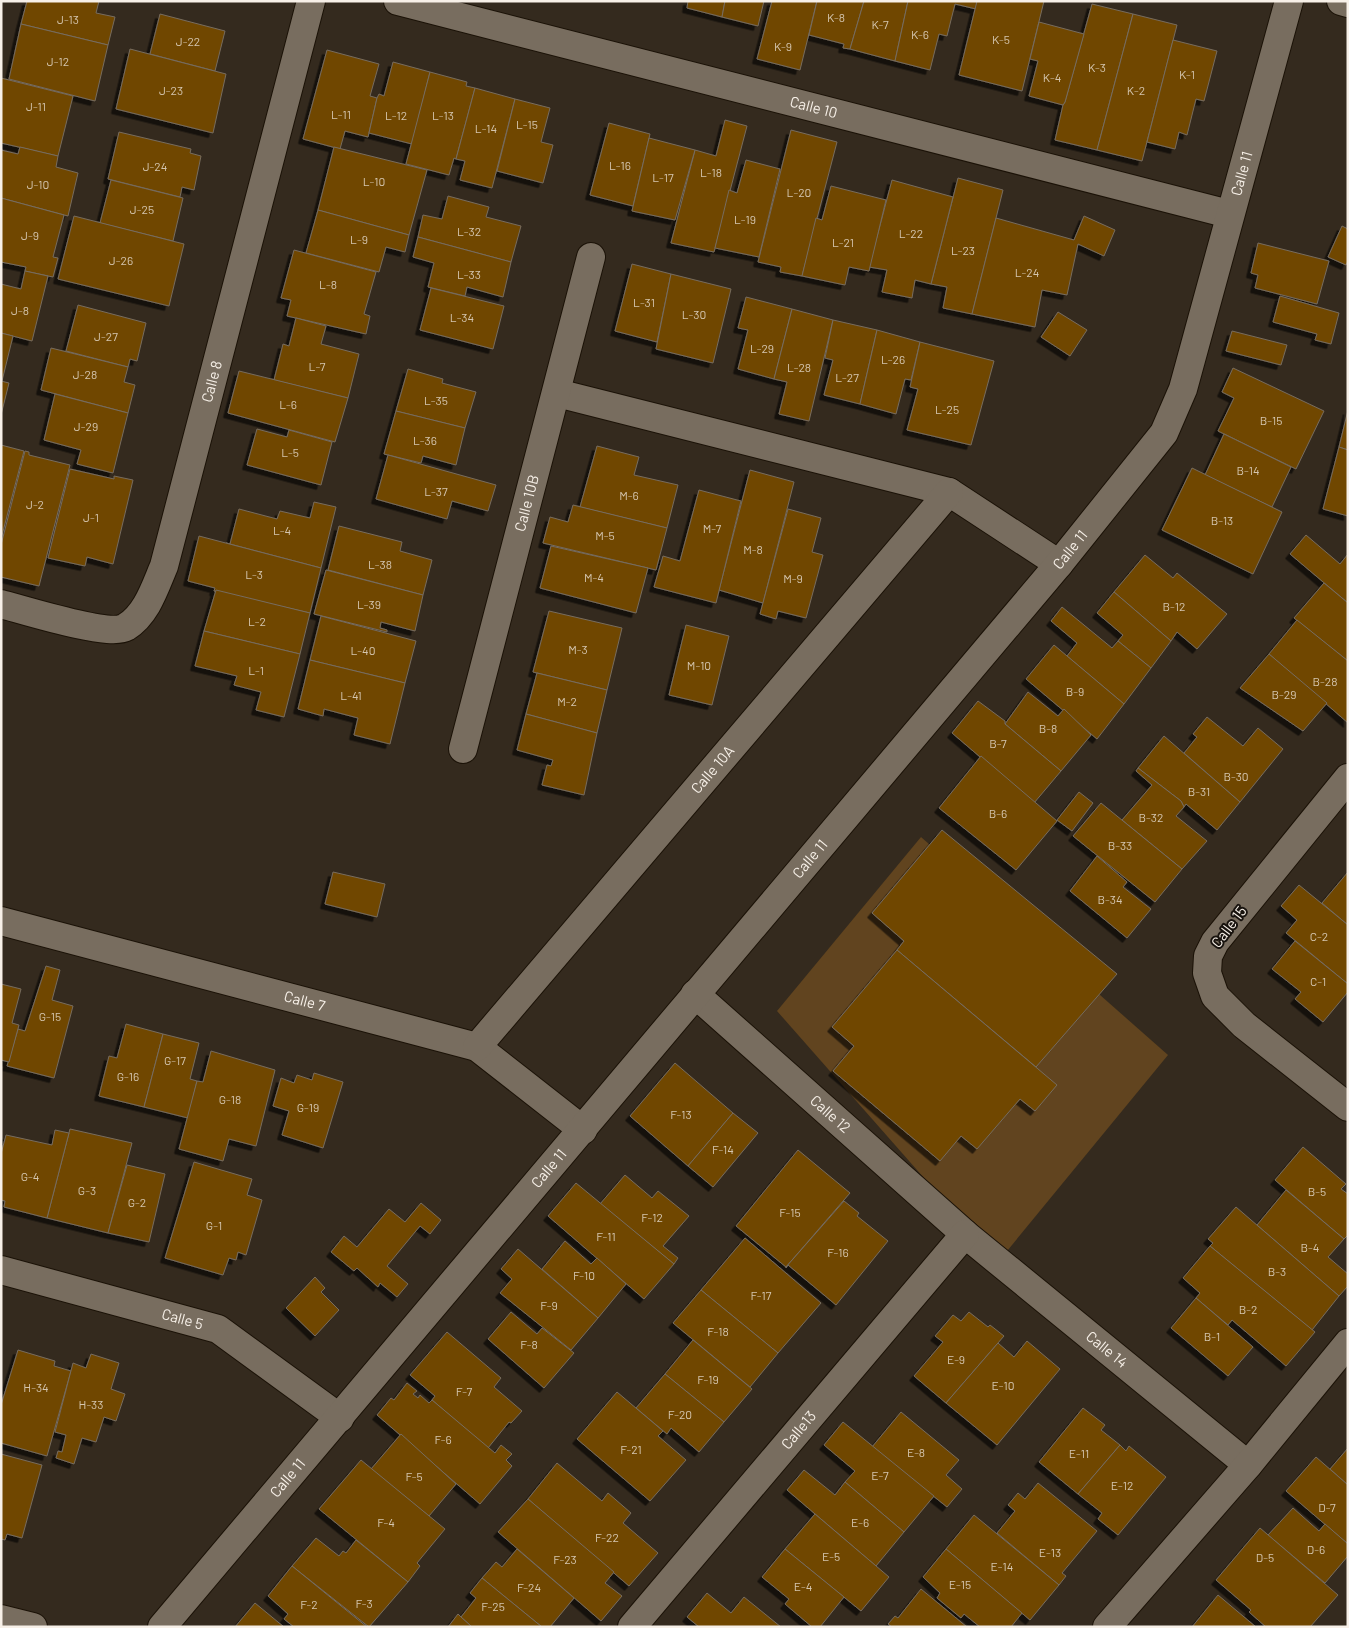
<svg xmlns="http://www.w3.org/2000/svg" width="1349" height="1628" font-family="Barlow,sans-serif">
<style>
.green{fill:#61441f}
.building{fill:#6f4703;stroke:#776c5e;filter:url(#shadow)}
.lines{fill:none;stroke-linecap:round;stroke-linejoin:round}
.street-casing{stroke:#1b1207;stroke-width:30}
.street{stroke:#786d5f;stroke-width:28}
.labels{text-anchor:middle;stroke-width:4;stroke-linejoin:round;paint-order:stroke}
.number-label{font-size:12px;fill:#d5c6af}
.street-label{font-size:15px;fill:#f7f0e8;stroke:#18130e}
</style>
<defs>
<filter id="shadow"><feDropShadow dx="-4.5" dy="4.5" stdDeviation="0" flood-color="#0009"/></filter>
</defs>
<rect width="100%" height="100%" fill="#342a1e"/>
<polygon class="green" points="921,837 1168,1055 998,1262 777,1011"/>
<g class="building">
<polygon points="27,1 99,1 96,13 115,17 108,45 21,24"/>
<polygon points="688,1 725,1 722,17 687,8"/>
<polygon points="725,1 764,1 758,26 722,17"/>
<polygon points="772,1 817,1 800,70 757,59"/>
<polygon points="817,1 864,1 850,49 843,48 844,44 809,35"/>
<polygon points="864,1 908,1 895,61 850,49"/>
<polygon points="908,1 977,1 976,9 955,4 947,36 939,34 930,70 895,61"/>
<polygon points="977,1 1044,1 1022,91 959,75"/>
<polygon points="1092,4 1133,14 1097,150 1055,140 1063,105 1065,102"/>
<polygon points="160,14 225,31 215,71 150,54"/>
<polygon points="1133,14 1177,25 1142,161 1097,150"/>
<polygon points="1039,22 1084,34 1065,102 1063,105 1029,96 1038,61 1030,59"/>
<polygon points="21,24 108,45 95,101 9,79"/>
<polygon points="1173,40 1217,51 1204,101 1196,99 1187,135 1179,132 1175,149 1147,142"/>
<polygon points="130,49 226,74 213,133 116,109"/>
<polygon points="327,50 379,64 370,96 377,98 368,137 345,131 340,149 303,139"/>
<polygon points="393,62 430,72 412,144 369,133 377,98 379,94 384,96"/>
<polygon points="430,72 467,82 466,86 475,88 456,159 454,158 449,175 406,164"/>
<polygon points="1,78 73,96 58,156 1,143"/>
<polygon points="475,88 515,99 492,188 460,180 465,161 456,159"/>
<polygon points="515,99 550,108 541,142 553,145 543,183 497,171"/>
<polygon points="725,120 747,126 714,252 671,243 695,150 716,156"/>
<polygon points="609,123 650,134 633,206 590,195"/>
<polygon points="791,130 837,142 802,276 780,272 781,267 758,262"/>
<polygon points="119,132 191,149 190,153 201,156 194,190 182,187 180,197 108,179"/>
<polygon points="649,138 695,150 675,220 632,211"/>
<polygon points="20,147 58,156 56,167 78,173 68,216 1,198 1,150 18,154"/>
<polygon points="334,147 427,170 409,235 318,210"/>
<polygon points="746,160 780,169 759,257 715,248 729,190 737,193"/>
<polygon points="958,178 1003,190 972,314 943,308 947,287 931,284"/>
<polygon points="111,180 183,198 173,241 100,223"/>
<polygon points="892,180 953,197 931,284 915,280 912,298 882,292 887,270 869,267"/>
<polygon points="831,186 886,200 869,271 849,267 845,285 802,276 816,218 822,220"/>
<polygon points="448,196 489,207 486,217 521,226 511,262 418,237 423,215 442,219"/>
<polygon points="1,198 64,215 53,257 58,258 53,277 25,271 26,267 1,262"/>
<polygon points="318,210 409,235 405,252 386,247 379,272 306,253"/>
<polygon points="74,216 184,244 169,306 58,279"/>
<polygon points="1084,216 1115,230 1104,256 1078,244 1067,295 1042,290 1035,327 972,314 996,218 1074,240"/>
<polygon points="1342,226 1348,229 1348,261 1346,265 1328,257"/>
<polygon points="418,237 511,262 503,297 467,287 465,296 428,287 434,263 413,257"/>
<polygon points="1258,243 1329,261 1317,304 1255,288 1258,275 1251,273"/>
<polygon points="294,250 376,272 364,314 370,316 366,334 287,316 291,300 281,298"/>
<polygon points="632,264 671,274 657,342 615,331"/>
<polygon points="25,271 48,276 32,341 1,333 1,284 21,289"/>
<polygon points="671,274 731,289 713,363 656,349"/>
<polygon points="431,288 504,306 493,349 420,330"/>
<polygon points="1280,296 1339,313 1331,344 1315,340 1317,334 1273,322"/>
<polygon points="746,297 792,309 774,379 738,369 748,330 738,328"/>
<polygon points="78,305 146,323 137,361 130,359 128,367 66,351"/>
<polygon points="792,309 833,320 809,421 779,414 787,382 774,379"/>
<polygon points="1058,312 1087,330 1070,356 1041,337"/>
<polygon points="296,318 326,326 321,344 359,354 348,398 274,380 283,344 289,346"/>
<polygon points="833,320 877,330 860,404 824,395 833,360 825,358"/>
<polygon points="877,330 920,342 911,380 905,379 896,414 860,404"/>
<polygon points="1232,331 1287,345 1281,365 1226,351"/>
<polygon points="1,333 13,336 2,381 1,381"/>
<polygon points="920,342 994,361 971,445 907,430 918,389 910,387"/>
<polygon points="51,348 128,367 124,382 135,385 128,413 41,390"/>
<polygon points="1233,368 1324,411 1296,469 1218,431 1234,398 1222,392"/>
<polygon points="408,369 443,379 442,383 476,392 465,428 396,411"/>
<polygon points="239,371 348,398 335,442 228,413"/>
<polygon points="1,381 9,383 1,415"/>
<polygon points="55,394 128,413 113,473 77,464 81,450 44,440"/>
<polygon points="1348,410 1348,450 1339,447"/>
<polygon points="396,411 465,428 456,465 423,456 421,463 384,454"/>
<polygon points="257,429 287,437 289,430 332,442 321,485 247,465"/>
<polygon points="1224,434 1291,467 1272,507 1205,475"/>
<polygon points="1,445 24,451 1,539"/>
<polygon points="597,446 639,457 634,475 678,485 667,528 580,507"/>
<polygon points="1339,447 1348,450 1348,516 1323,509"/>
<polygon points="25,451 29,452 29,455 70,465 39,586 1,577 1,545"/>
<polygon points="388,455 496,485 488,511 452,501 447,519 376,499"/>
<polygon points="1192,468 1282,512 1253,574 1162,530"/>
<polygon points="70,469 114,479 114,476 133,480 113,564 87,557 85,566 48,558"/>
<polygon points="750,470 794,482 763,603 719,590"/>
<polygon points="699,490 741,501 716,603 654,587 663,556 680,561"/>
<polygon points="314,502 336,507 321,568 226,543 230,544 239,509 277,519 280,511 310,518"/>
<polygon points="573,505 667,528 656,570 543,543 550,517 568,522"/>
<polygon points="788,509 821,518 812,552 823,555 806,618 778,611 776,619 760,614"/>
<polygon points="339,526 402,542 400,551 432,560 423,595 328,570"/>
<polygon points="1306,535 1340,564 1348,554 1348,603 1290,554"/>
<polygon points="199,536 321,568 310,613 214,591 215,588 188,581"/>
<polygon points="551,546 648,568 636,613 540,588"/>
<polygon points="1145,555 1173,578 1177,573 1227,614 1197,649 1177,632 1171,641 1114,592"/>
<polygon points="326,570 423,595 415,631 381,622 380,628 387,630 387,632 314,614"/>
<polygon points="1324,583 1348,603 1348,661 1294,618"/>
<polygon points="216,590 310,613 300,654 204,631"/>
<polygon points="1114,592 1171,641 1151,668 1118,641 1123,635 1097,613"/>
<polygon points="1062,607 1112,648 1118,641 1151,668 1124,704 1067,656 1077,643 1051,621"/>
<polygon points="549,611 622,628 607,690 533,672"/>
<polygon points="321,616 416,641 405,683 310,660"/>
<polygon points="1297,620 1348,661 1348,723 1269,654"/>
<polygon points="686,625 729,636 712,705 669,695"/>
<polygon points="204,631 300,654 284,717 256,710 261,692 234,685 237,676 195,666"/>
<polygon points="1054,645 1124,704 1097,739 1026,679"/>
<polygon points="1269,654 1327,703 1303,731 1240,688"/>
<polygon points="310,660 405,683 390,744 354,735 358,718 324,709 323,716 298,709"/>
<polygon points="537,673 607,690 597,733 526,714"/>
<polygon points="1028,692 1058,716 1064,709 1091,735 1061,771 1005,724"/>
<polygon points="978,701 1005,721 1005,724 1061,771 1034,803 952,733"/>
<polygon points="526,714 597,733 584,795 542,785 547,765 551,766 553,760 517,750"/>
<polygon points="1207,717 1243,746 1258,728 1283,749 1240,802 1184,753 1197,737 1193,734"/>
<polygon points="1164,736 1240,802 1217,830 1186,804 1184,807 1181,801 1138,768"/>
<polygon points="981,756 1057,821 1016,870 939,808"/>
<polygon points="1138,768 1181,801 1184,807 1176,816 1207,841 1182,869 1122,820 1152,785 1136,771"/>
<polygon points="1079,792 1093,803 1072,831 1057,820"/>
<polygon points="1101,803 1182,869 1155,902 1073,836"/>
<polygon points="942,830 1117,974 1036,1067 897,950 904,941 872,913"/>
<polygon points="1097,856 1127,882 1123,887 1151,909 1127,938 1070,891"/>
<polygon points="333,872 385,884 377,917 325,904"/>
<polygon points="1348,872 1348,925 1322,903"/>
<polygon points="1299,885 1348,925 1348,984 1286,933 1297,920 1281,906"/>
<polygon points="1295,941 1348,984 1348,992 1323,1022 1295,999 1301,992 1272,969"/>
<polygon points="897,950 1057,1085 1035,1111 1020,1099 977,1149 961,1136 940,1161 833,1071 854,1046 832,1027"/>
<polygon points="46,966 60,970 52,1000 73,1006 54,1078 7,1066 18,1029 25,1031"/>
<polygon points="1,984 21,989 12,1023 19,1025 9,1062 1,1060"/>
<polygon points="126,1024 163,1034 144,1107 99,1096 109,1056 117,1058"/>
<polygon points="163,1034 199,1043 190,1079 197,1081 188,1118 144,1107"/>
<polygon points="211,1051 275,1070 256,1146 229,1139 223,1161 179,1149 197,1081 203,1082"/>
<polygon points="675,1063 733,1113 688,1166 630,1116"/>
<polygon points="314,1073 343,1082 323,1148 282,1135 289,1111 273,1106 281,1078 294,1083 297,1075 312,1080"/>
<polygon points="733,1113 758,1133 713,1187 688,1166"/>
<polygon points="70,1129 132,1143 108,1233 47,1218"/>
<polygon points="55,1130 69,1133 47,1218 4,1207 5,1201 1,1200 1,1154 6,1135 52,1145"/>
<polygon points="1303,1147 1346,1184 1341,1189 1348,1194 1348,1235 1344,1239 1275,1180"/>
<polygon points="798,1150 850,1193 786,1267 736,1226"/>
<polygon points="194,1162 252,1179 247,1195 262,1200 246,1255 238,1252 236,1260 229,1258 223,1275 165,1258"/>
<polygon points="127,1165 165,1174 149,1242 108,1233"/>
<polygon points="625,1175 652,1198 658,1191 689,1216 663,1246 678,1258 674,1264 600,1204"/>
<polygon points="576,1183 674,1264 644,1299 548,1216"/>
<polygon points="1286,1190 1344,1239 1328,1257 1348,1274 1348,1286 1339,1296 1257,1225"/>
<polygon points="844,1201 859,1213 857,1216 888,1241 836,1305 788,1265 786,1268 786,1267"/>
<polygon points="421,1203 441,1220 430,1234 420,1226 387,1266 408,1284 397,1297 380,1283 378,1287 357,1268 354,1271 331,1252 344,1236 357,1247 389,1209 405,1222"/>
<polygon points="1236,1207 1339,1296 1312,1330 1210,1246 1213,1243 1208,1239"/>
<polygon points="745,1238 821,1303 778,1353 701,1290"/>
<polygon points="565,1241 591,1264 597,1258 626,1284 598,1318 542,1269"/>
<polygon points="1210,1246 1315,1332 1286,1366 1232,1320 1228,1325 1196,1298 1200,1293 1183,1278"/>
<polygon points="518,1249 598,1318 571,1350 500,1293 512,1279 501,1269"/>
<polygon points="315,1277 325,1288 321,1292 339,1310 315,1336 286,1308"/>
<polygon points="701,1290 778,1353 750,1387 673,1323"/>
<polygon points="1196,1298 1253,1347 1228,1376 1171,1328"/>
<polygon points="511,1312 537,1334 542,1328 574,1353 544,1388 488,1339"/>
<polygon points="969,1312 988,1327 990,1325 1004,1336 946,1403 914,1376 943,1342 935,1336 953,1315 961,1321"/>
<polygon points="447,1332 501,1378 494,1387 522,1411 511,1423 509,1422 488,1448 432,1400 435,1396 410,1375"/>
<polygon points="693,1340 752,1389 724,1422 665,1374"/>
<polygon points="1027,1341 1060,1369 997,1445 946,1403 998,1343 1014,1357"/>
<polygon points="18,1350 55,1361 54,1366 71,1371 47,1456 1,1443 1,1405"/>
<polygon points="91,1354 119,1363 111,1389 125,1394 116,1421 104,1417 96,1442 82,1438 74,1464 56,1458 58,1451 62,1452 66,1435 55,1432 73,1363 86,1368"/>
<polygon points="665,1374 724,1422 699,1452 671,1428 667,1434 636,1408"/>
<polygon points="407,1383 417,1391 413,1394 418,1398 420,1395 429,1403 432,1400 495,1453 501,1445 512,1454 506,1460 512,1466 480,1504 377,1415 391,1398 394,1400"/>
<polygon points="617,1392 663,1431 658,1436 686,1460 650,1501 577,1439"/>
<polygon points="1083,1408 1105,1425 1101,1430 1120,1445 1078,1494 1039,1462"/>
<polygon points="901,1412 959,1460 946,1475 962,1489 947,1507 872,1447"/>
<polygon points="843,1422 934,1496 904,1532 845,1482 855,1471 824,1445"/>
<polygon points="401,1434 456,1484 429,1516 371,1469"/>
<polygon points="1120,1445 1126,1451 1129,1446 1166,1477 1118,1535 1098,1519 1102,1513 1078,1494"/>
<polygon points="1348,1448 1348,1485 1330,1469"/>
<polygon points="1,1454 42,1465 22,1538 7,1534 5,1540 1,1539"/>
<polygon points="1316,1457 1348,1485 1348,1544 1286,1491"/>
<polygon points="361,1460 445,1529 417,1563 420,1566 408,1582 319,1509"/>
<polygon points="557,1463 602,1501 608,1493 631,1513 623,1523 658,1553 629,1586 528,1499"/>
<polygon points="804,1470 835,1495 845,1482 904,1532 876,1566 787,1490"/>
<polygon points="1038,1483 1097,1531 1062,1573 1066,1576 1059,1585 997,1533 1015,1511 1008,1505 1018,1493 1025,1499"/>
<polygon points="528,1499 614,1572 605,1583 622,1596 601,1621 498,1532"/>
<polygon points="1293,1508 1319,1531 1325,1524 1348,1544 1348,1556 1325,1583 1268,1535"/>
<polygon points="815,1514 889,1577 861,1611 785,1549"/>
<polygon points="974,1515 1059,1585 1030,1620 946,1549"/>
<polygon points="1260,1528 1338,1595 1310,1627 1266,1627 1249,1612 1251,1610 1216,1580"/>
<polygon points="316,1538 339,1556 343,1551 346,1553 356,1540 408,1582 369,1627 292,1566"/>
<polygon points="517,1549 574,1598 550,1627 542,1627 482,1578 496,1562 502,1567"/>
<polygon points="785,1549 844,1597 820,1627 812,1627 785,1604 789,1599 762,1577"/>
<polygon points="946,1549 1022,1613 1011,1627 980,1627 964,1614 961,1618 937,1598 940,1593 923,1577"/>
<polygon points="292,1566 367,1627 294,1627 284,1619 288,1614 268,1596"/>
<polygon points="482,1578 542,1627 472,1627 461,1617 476,1598 470,1593"/>
<polygon points="921,1589 967,1627 892,1627 888,1624 895,1616 898,1618"/>
<polygon points="707,1593 731,1613 744,1597 781,1627 699,1627 687,1617"/>
<polygon points="1218,1595 1256,1627 1192,1627"/>
<polygon points="255,1603 284,1627 235,1627"/>
<polygon points="458,1614 461,1617 472,1627 448,1627"/>
</g>
<g class="lines">
<g class="street-casing">
<g id="street">
<path id="s1" d="M398,1l831,213"/>
<polyline points="1341,1 1348,3"/>
<polyline points="557,393 949,492 1059,564"/>
<path id="s2" d="M1,604c23,6 108,33 125,23 21,-13 29,-40 38,-61l147,-565"/>
<path id="s3" d="M463,749l128,-492"/>
<polyline points="1348,778 1215,942 1208,956 1207,973 1215,996 1244,1025 1348,1107"/>
<path id="s4" d="M1,921l476,126 106,83"/>
<path id="s5" d="M695,994l270,240 283,231"/>
<path id="s6" d="M477,1047l472,-555"/>
<path id="s7" d="M1,1270l217,59 122,89"/>
<polyline points="1,1619 33,1627"/>
<path id="s8" d="M162,1627l897,-1063 105,-131 19,-44 106,-388"/>
<path id="s9" d="M632,1627l333,-393"/>
<polyline points="1107,1627 1248,1465 1348,1343"/>
</g>
</g>
<use href="#street" class="street"/>
</g>
<g class="labels">
<g class="number-label">
<text x="836" y="22">K-8</text>
<text x="68" y="24">J-13</text>
<text x="880" y="29">K-7</text>
<text x="920" y="39">K-6</text>
<text x="1001" y="44">K-5</text>
<text x="188" y="46">J-22</text>
<text x="783" y="51">K-9</text>
<text x="58" y="66">J-12</text>
<text x="1097" y="72">K-3</text>
<text x="1187" y="79">K-1</text>
<text x="1052" y="82">K-4</text>
<text x="171" y="95">J-23</text>
<text x="1136" y="95">K-2</text>
<text x="36" y="111">J-11</text>
<text x="341" y="119">L-11</text>
<text x="396" y="120">L-12</text>
<text x="443" y="120">L-13</text>
<text x="527" y="129">L-15</text>
<text x="486" y="133">L-14</text>
<text x="620" y="170">L-16</text>
<text x="155" y="171">J-24</text>
<text x="711" y="177">L-18</text>
<text x="663" y="182">L-17</text>
<text x="374" y="186">L-10</text>
<text x="38" y="189">J-10</text>
<text x="799" y="197">L-20</text>
<text x="142" y="214">J-25</text>
<text x="745" y="224">L-19</text>
<text x="469" y="236">L-32</text>
<text x="911" y="238">L-22</text>
<text x="30" y="240">J-9</text>
<text x="359" y="244">L-9</text>
<text x="843" y="247">L-21</text>
<text x="963" y="255">L-23</text>
<text x="121" y="265">J-26</text>
<text x="1027" y="277">L-24</text>
<text x="469" y="279">L-33</text>
<text x="328" y="289">L-8</text>
<text x="644" y="307">L-31</text>
<text x="20" y="315">J-8</text>
<text x="694" y="319">L-30</text>
<text x="462" y="322">L-34</text>
<text x="106" y="341">J-27</text>
<text x="762" y="353">L-29</text>
<text x="893" y="364">L-26</text>
<text x="317" y="371">L-7</text>
<text x="799" y="372">L-28</text>
<text x="85" y="379">J-28</text>
<text x="847" y="382">L-27</text>
<text x="436" y="405">L-35</text>
<text x="288" y="409">L-6</text>
<text x="947" y="414">L-25</text>
<text x="1271" y="425">B-15</text>
<text x="86" y="431">J-29</text>
<text x="425" y="445">L-36</text>
<text x="290" y="457">L-5</text>
<text x="1248" y="475">B-14</text>
<text x="436" y="496">L-37</text>
<text x="629" y="500">M-6</text>
<text x="35" y="509">J-2</text>
<text x="91" y="522">J-1</text>
<text x="1222" y="525">B-13</text>
<text x="712" y="533">M-7</text>
<text x="282" y="535">L-4</text>
<text x="605" y="540">M-5</text>
<text x="753" y="554">M-8</text>
<text x="380" y="569">L-38</text>
<text x="254" y="579">L-3</text>
<text x="594" y="582">M-4</text>
<text x="793" y="583">M-9</text>
<text x="369" y="609">L-39</text>
<text x="1174" y="611">B-12</text>
<text x="257" y="626">L-2</text>
<text x="578" y="654">M-3</text>
<text x="363" y="655">L-40</text>
<text x="699" y="670">M-10</text>
<text x="256" y="675">L-1</text>
<text x="1325" y="686">B-28</text>
<text x="1075" y="696">B-9</text>
<text x="1284" y="699">B-29</text>
<text x="351" y="700">L-41</text>
<text x="567" y="706">M-2</text>
<text x="1048" y="733">B-8</text>
<text x="998" y="748">B-7</text>
<text x="1236" y="781">B-30</text>
<text x="1199" y="796">B-31</text>
<text x="998" y="818">B-6</text>
<text x="1151" y="822">B-32</text>
<text x="1120" y="850">B-33</text>
<text x="1110" y="904">B-34</text>
<text x="1319" y="941">C-2</text>
<text x="1318" y="986">C-1</text>
<text x="50" y="1021">G-15</text>
<text x="175" y="1065">G-17</text>
<text x="128" y="1081">G-16</text>
<text x="230" y="1104">G-18</text>
<text x="308" y="1112">G-19</text>
<text x="681" y="1119">F-13</text>
<text x="723" y="1154">F-14</text>
<text x="30" y="1181">G-4</text>
<text x="87" y="1195">G-3</text>
<text x="1317" y="1196">B-5</text>
<text x="137" y="1207">G-2</text>
<text x="790" y="1217">F-15</text>
<text x="652" y="1222">F-12</text>
<text x="214" y="1230">G-1</text>
<text x="606" y="1241">F-11</text>
<text x="1310" y="1252">B-4</text>
<text x="838" y="1257">F-16</text>
<text x="1277" y="1276">B-3</text>
<text x="584" y="1280">F-10</text>
<text x="761" y="1300">F-17</text>
<text x="549" y="1310">F-9</text>
<text x="1248" y="1314">B-2</text>
<text x="718" y="1336">F-18</text>
<text x="1212" y="1341">B-1</text>
<text x="529" y="1349">F-8</text>
<text x="956" y="1364">E-9</text>
<text x="708" y="1384">F-19</text>
<text x="1003" y="1390">E-10</text>
<text x="36" y="1392">H-34</text>
<text x="464" y="1396">F-7</text>
<text x="91" y="1409">H-33</text>
<text x="680" y="1419">F-20</text>
<text x="443" y="1444">F-6</text>
<text x="631" y="1454">F-21</text>
<text x="916" y="1457">E-8</text>
<text x="1079" y="1458">E-11</text>
<text x="880" y="1480">E-7</text>
<text x="414" y="1481">F-5</text>
<text x="1122" y="1490">E-12</text>
<text x="1327" y="1512">D-7</text>
<text x="386" y="1527">F-4</text>
<text x="860" y="1527">E-6</text>
<text x="607" y="1542">F-22</text>
<text x="1316" y="1554">D-6</text>
<text x="1050" y="1557">E-13</text>
<text x="831" y="1561">E-5</text>
<text x="1265" y="1562">D-5</text>
<text x="565" y="1564">F-23</text>
<text x="1002" y="1571">E-14</text>
<text x="960" y="1589">E-15</text>
<text x="803" y="1591">E-4</text>
<text x="529" y="1592">F-24</text>
<text x="364" y="1608">F-3</text>
<text x="309" y="1609">F-2</text>
<text x="493" y="1611">F-25</text>
</g>
<g class="street-label">
<text dy="5" stroke="none"><textPath href="#s1" startOffset="429">Calle 10</textPath></text>
<text dy="5" stroke="none"><textPath href="#s8" startOffset="1830">Calle 11</textPath></text>
<text dy="5" stroke="none"><textPath href="#s2" startOffset="392">Calle 8</textPath></text>
<text dy="5" stroke="none"><textPath href="#s3" startOffset="254">Calle 10B</textPath></text>
<text dy="5" stroke="none"><textPath href="#s8" startOffset="1409">Calle 11</textPath></text>
<text dy="5" stroke="none"><textPath href="#s6" startOffset="364">Calle 10A</textPath></text>
<text dy="5" stroke="none"><textPath href="#s8" startOffset="1005">Calle 11</textPath></text>
<text transform="translate(1229 927) rotate(-53)" y="5">Calle 15</text>
<text dy="5" stroke="none"><textPath href="#s4" startOffset="314">Calle 7</textPath></text>
<text dy="5" stroke="none"><textPath href="#s5" startOffset="181">Calle 12</textPath></text>
<text dy="5" stroke="none"><textPath href="#s8" startOffset="600">Calle 11</textPath></text>
<text dy="5" stroke="none"><textPath href="#s7" startOffset="188">Calle 5</textPath></text>
<text dy="5" stroke="none"><textPath href="#s5" startOffset="544">Calle 14</textPath></text>
<text dy="5" stroke="none"><textPath href="#s9" startOffset="258">Calle13</textPath></text>
<text dy="5" stroke="none"><textPath href="#s8" startOffset="195">Calle 11</textPath></text>
</g>
</g>
<rect width="1349" height="1628" fill="none" stroke="#f7f0e8" stroke-width="5"/>
</svg>
